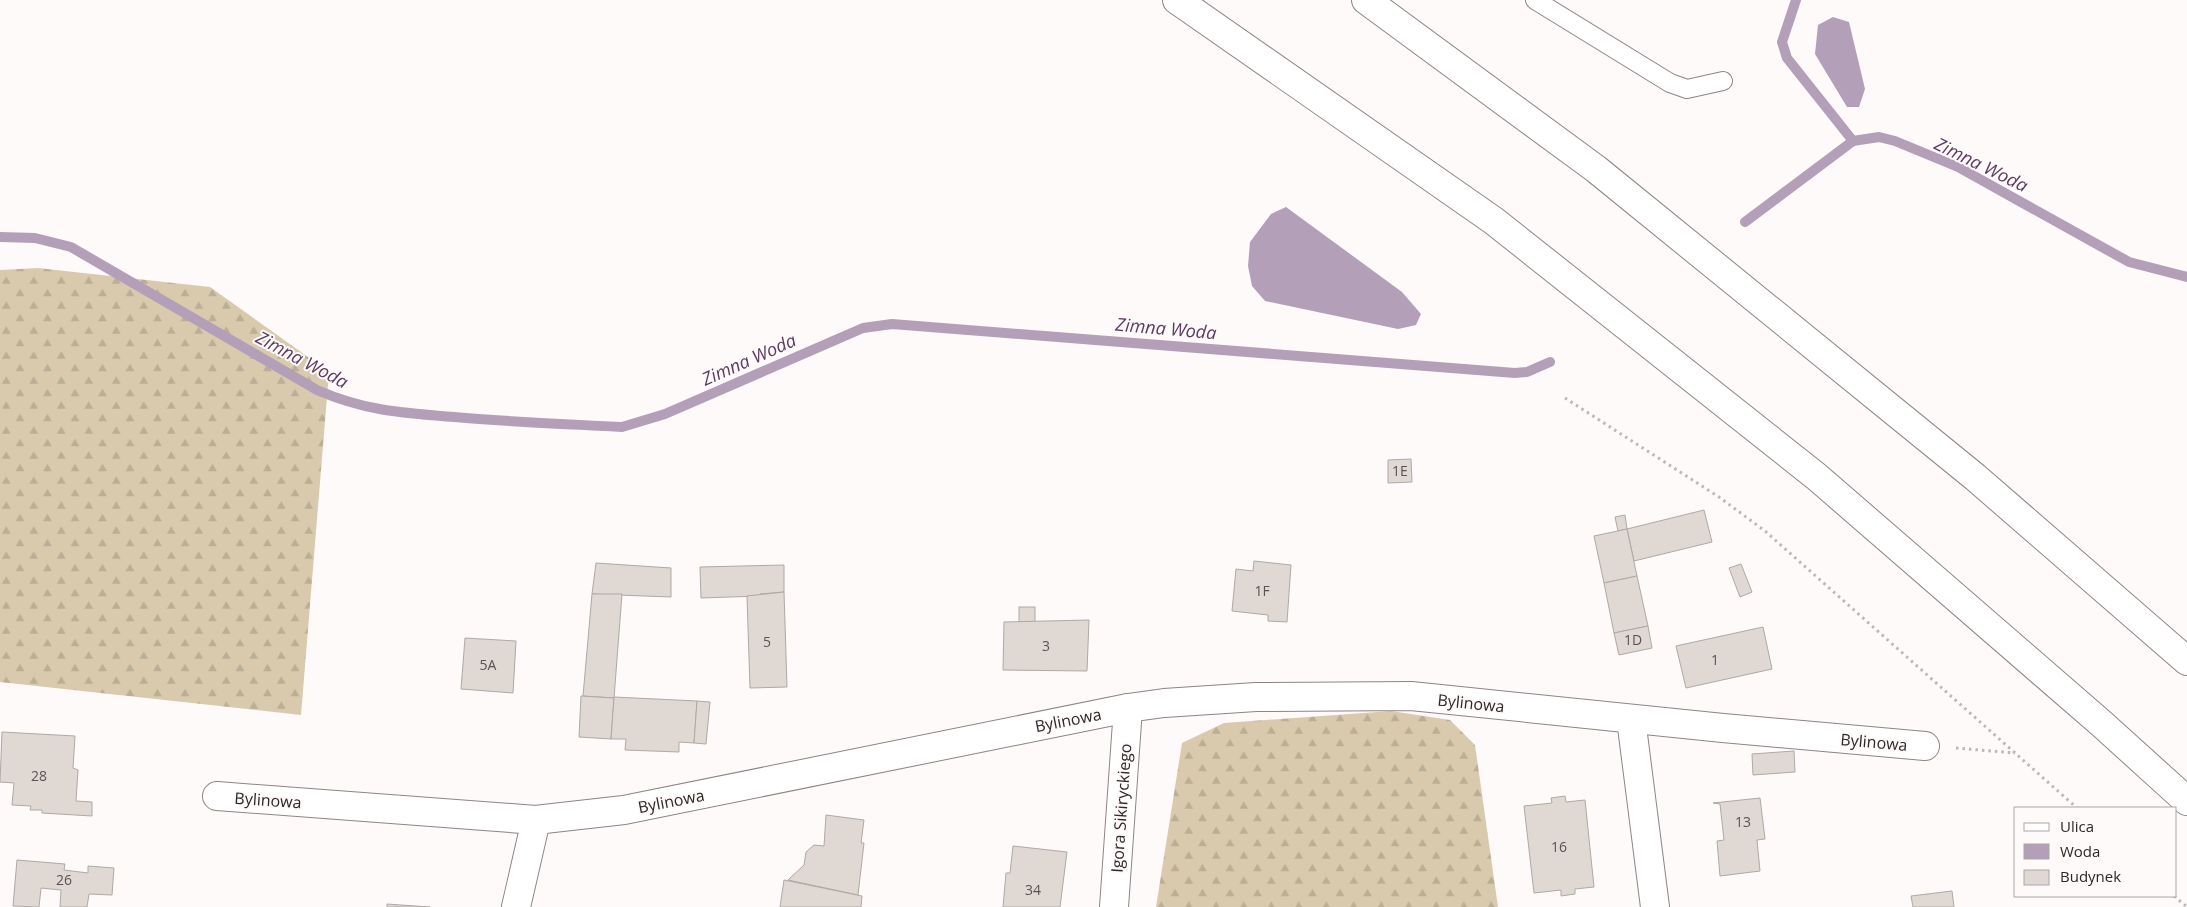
<svg xmlns="http://www.w3.org/2000/svg" width="2187" height="907" font-family="'Open Sans',sans-serif">
<style>
.forest{fill:url(#forest-firs)}
.water{fill:#b49fb8}
.lines{fill:none;stroke-linecap:round;stroke-linejoin:round}
.stream{stroke:#b49fb8;stroke-width:10}
.building{fill:#e0d8d3;stroke:#afa8a3}
.service-casing{stroke:#8e8484;stroke-width:20}
.minor-casing{stroke:#8e8484;stroke-width:30}
.motorway-casing{stroke:#8e8484;stroke-width:30}
.path{stroke:#bcb8b8;stroke-width:3;stroke-dasharray:2.5 4;stroke-linecap:butt}
.service{stroke:#fff;stroke-width:18}
.minor{stroke:#fff;stroke-width:28}
.motorway{stroke:#fff;stroke-width:28}
.labels{text-anchor:middle;stroke-width:4;stroke-linejoin:round;paint-order:stroke}
.number-label{font-size:14px;fill:#585452}
.street-label{font-size:16px;fill:#2b2827;stroke:#fefafa}
.water-label{font-size:18px;font-style:italic;fill:#5b3b61;stroke:#fefafa}
</style>
<defs>
<pattern id="forest-firs" width="22" height="20" patternUnits="userSpaceOnUse" patternTransform="scale(1.25)"><rect width="22" height="20" fill="#d9caad"/><path d="M5 1l3.5 6h-7zM16 11l3.5 6h-7z" fill="#baae95"/></pattern>
</defs>
<rect width="100%" height="100%" fill="#fefafa"/>
<g class="forest">
<polygon points="38,268 210,287 329,372 301,715 0,682 0,270"/>
<polygon points="1391,711 1450,720 1475,745 1498,907 1156,907 1182,743 1224,723"/>
</g>
<g class="water">
<polygon points="1833,17 1849,22 1865,89 1859,107 1847,107 1815,54 1818,25"/>
<polygon points="1286,207 1402,292 1421,314 1416,325 1398,329 1265,301 1252,286 1248,266 1250,242 1271,214"/>
</g>
<g class="lines">
<g class="stream">
<polyline points="1796,0 1782,42 1787,58 1853,141"/>
<polyline points="1745,222 1853,141 1879,137 1895,141 1958,167 2129,262 2187,277"/>
<path d="M0,237l35,1 36,9 246,143c48,21 86,23 137,27 56,5 112,7 168,10l43,-13 198,-86 29,-4 623,49 12,-1 23,-10"/>
</g>
</g>
<g class="building">
<polygon points="1411,459 1412,482 1388,483 1388,460"/>
<polygon points="1704,510 1712,542 1634,561 1627,529"/>
<polygon points="1625,515 1627,529 1618,531 1615,517"/>
<polygon points="1627,529 1637,576 1604,583 1594,536"/>
<polygon points="1254,561 1291,565 1287,622 1268,621 1268,615 1232,611 1236,569 1253,571"/>
<polygon points="596,563 671,568 671,597 592,594"/>
<polygon points="1741,564 1752,592 1740,597 1729,568"/>
<polygon points="784,565 784,592 760,594 760,596 701,598 700,567"/>
<polygon points="1637,576 1648,626 1614,633 1604,583"/>
<polygon points="784,592 787,687 750,688 747,596"/>
<polygon points="592,594 622,594 614,698 583,696"/>
<rect x="1019" y="607" width="16" height="15"/>
<polygon points="1089,620 1087,671 1003,670 1004,622"/>
<polygon points="1648,626 1652,648 1619,655 1614,633"/>
<polygon points="1763,627 1772,669 1686,688 1676,646"/>
<polygon points="465,638 516,641 513,693 461,689"/>
<polygon points="581,696 614,698 611,739 579,737"/>
<polygon points="614,697 697,701 694,743 679,742 679,752 625,750 626,739 611,739"/>
<polygon points="697,701 710,702 706,744 694,743"/>
<polygon points="2,732 75,736 73,768 78,770 76,801 92,802 92,816 42,813 42,810 30,810 31,806 12,805 14,783 0,782"/>
<polygon points="1794,751 1795,772 1753,775 1752,754"/>
<polygon points="1565,796 1566,802 1585,800 1594,887 1575,889 1575,894 1561,896 1561,890 1534,893 1524,806 1552,803 1551,798"/>
<polygon points="1760,798 1765,839 1757,840 1760,871 1720,876 1717,841 1724,840 1720,804 1713,803"/>
<polygon points="826,815 864,820 861,843 864,843 858,895 788,880 804,865 806,852 814,845 824,846"/>
<polygon points="1013,846 1067,852 1060,907 1003,907 1006,873 1010,873"/>
<polygon points="17,860 65,864 64,870 88,873 88,866 114,868 112,895 89,894 87,907 60,907 61,890 41,888 39,907 13,906"/>
<polygon points="784,880 862,896 861,907 780,907"/>
<polygon points="1952,891 1954,907 1913,907 1911,896"/>
<polygon points="387,904 430,907 387,907"/>
</g>
<g class="lines">
<g class="service-casing">
<polyline id="service" points="1535,0 1670,83 1687,89 1723,81"/>
</g>
<g class="minor-casing">
<g id="minor">
<polyline points="1631,719 1655,907"/>
<polyline points="217,796 536,820 553,818 624,810 1128,708 1164,703 1256,697 1411,696 1723,728 1925,746"/>
<polyline points="516,907 536,820"/>
<polyline points="1114,907 1128,708"/>
</g>
</g>
<g class="motorway-casing">
<g id="motorway">
<polyline points="1177,0 1494,221 1817,477 2102,724 2187,801"/>
<polyline points="1366,0 1596,169 1975,477 2187,661"/>
</g>
</g>
<g class="path">
<polyline points="1565,398 1719,497 1765,531 2077,808"/>
<polyline points="1956,748 2015,753"/>
<polyline points="2174,896 2187,907"/>
</g>
<use href="#service" class="service"/>
<use href="#minor" class="minor"/>
<use href="#motorway" class="motorway"/>
</g>
<g class="labels">
<g class="number-label">
<text x="1400" y="476">1E</text>
<text x="1262" y="596">1F</text>
<text x="1633" y="645">1D</text>
<text x="767" y="647">5</text>
<text x="1046" y="651">3</text>
<text x="1715" y="665">1</text>
<text x="488" y="670">5A</text>
<text x="39" y="781">28</text>
<text x="1743" y="827">13</text>
<text x="1559" y="852">16</text>
<text x="64" y="885">26</text>
<text x="1033" y="895">34</text>
</g>
<g class="street-label">
<text transform="translate(1471 703) rotate(6)" y="6">Bylinowa</text>
<text transform="translate(1068 720) rotate(-11)" y="6">Bylinowa</text>
<text transform="translate(1874 742) rotate(5)" y="6">Bylinowa</text>
<text transform="translate(268 800) rotate(4)" y="6">Bylinowa</text>
<text transform="translate(671 801) rotate(-11)" y="6">Bylinowa</text>
<text transform="translate(1121 808) rotate(-86)" y="6">Igora Sikiryckiego</text>
</g>
<g class="water-label">
<text transform="translate(1981 165) rotate(26)" y="6">Zimna Woda</text>
<text transform="translate(1166 329) rotate(5)" y="6">Zimna Woda</text>
<text transform="translate(302 360) rotate(28)" y="6">Zimna Woda</text>
<text transform="translate(749 360) rotate(-24)" y="6">Zimna Woda</text>
</g>
</g>
<rect x="2014" y="807" width="162" height="90" fill="#fefafa" stroke="#aaa6a6"/>
<rect x="2024" y="823" width="25" height="8" fill="#ffffff" stroke="#aaa6a6"/>
<text x="2060" y="832" font-size="15" fill="#2b2827">Ulica</text>
<rect x="2024" y="844" width="25" height="15" fill="#b49fb8" stroke="#aaa6a6"/>
<text x="2060" y="857" font-size="15" fill="#2b2827">Woda</text>
<rect x="2024" y="870" width="25" height="15" fill="#e0d8d3" stroke="#aaa6a6"/>
<text x="2060" y="882" font-size="15" fill="#2b2827">Budynek</text>
</svg>
